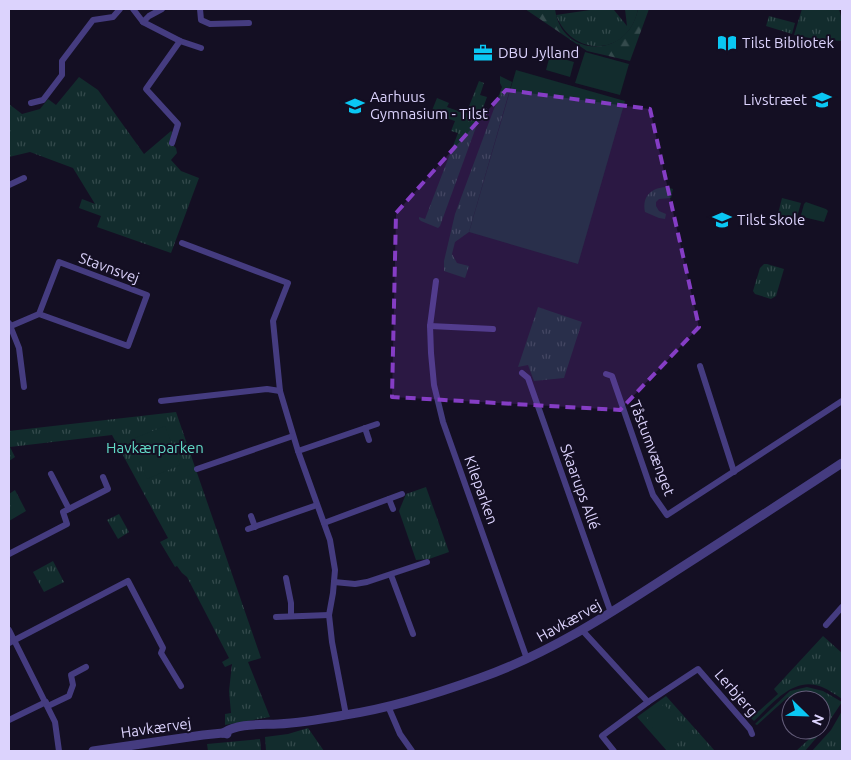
<svg xmlns="http://www.w3.org/2000/svg" width="851" height="760" font-family="Ubuntu,sans-serif">
<style>
.grass{fill:url(#grass-tufts)}
.forest{fill:url(#forest-firs)}
.pitch{fill:#122c2d}
.lines{fill:none;stroke-linecap:round;stroke-linejoin:round}
.minor{stroke:#453c80;stroke-width:6}
.tertiary{stroke:#453c80;stroke-width:9}
.marked{fill:#853dc5;fill-opacity:0.2;stroke:#853dc5;stroke-width:4;stroke-dasharray:10 6;stroke-linejoin:round}
.labels{text-anchor:middle;stroke-width:4;stroke-linejoin:round;paint-order:stroke}
.poi-label{font-size:15px;fill:#dcd3fd;stroke:#140f23;text-anchor:start}
.street-label{font-size:15px;fill:#dcd3fd;stroke:#140f23}
.park-label{font-size:15px;fill:#62dbc7;stroke:#140f23}
</style>
<defs>
<pattern id="grass-tufts" width="24" height="20" patternUnits="userSpaceOnUse" patternTransform="scale(1.25)"><rect width="24" height="20" fill="#122c2d"/><path d="M3 7l-1-3M5 7V3M7 7l1-3M15 17l-1-3M17 17v-4M19 17l1-3" fill="none" stroke="#344a4c"/></pattern>
<pattern id="forest-firs" width="22" height="20" patternUnits="userSpaceOnUse" patternTransform="scale(1.25)"><rect width="22" height="20" fill="#122c2d"/><path d="M5 1l3.5 6h-7zM16 11l3.5 6h-7z" fill="#344a4c"/></pattern>
</defs>
<rect width="100%" height="100%" fill="#140f23"/>
<g class="grass">
<path d="M597,9h21l-4,1 13,16 -2,-17h13c-9,47 -65,50 -82,6z"/>
<polygon points="802,9 839,9 842,20 842,41 821,40 794,35"/>
<polygon points="769,16 795,23 792,34 766,26"/>
<polygon points="500,76 512,82 469,232 455,242 452,254 457,263 469,266 465,278 444,271 444,261 455,214 502,87 500,83"/>
<polygon points="79,77 98,90 144,154 171,131 172,132 170,143 176,148 177,153 171,160 181,171 199,178 171,253 97,227 101,216 79,208 82,199 95,204 73,168 30,152 9,157 9,104 22,114 40,109 48,99 56,105"/>
<polygon points="479,81 484,83 480,95 487,97 440,226 438,228 421,221 419,219 419,217 425,219 458,133 451,131 455,121 431,113 437,98 449,103 447,107 466,114"/>
<path d="M666,187l7,2 -2,9 -12,1 -3,3v4l3,5 7,3 -1,5 -6,-1 -14,-6c-3,-16 6,-24 21,-25z"/>
<polygon points="782,198 801,203 795,224 777,218"/>
<polygon points="764,264 767,264 784,269 776,296 771,299 755,294 753,291 760,268"/>
<polygon points="538,307 582,322 564,378 534,381 528,365 518,367"/>
<polygon points="176,412 261,658 248,662 270,717 225,725 225,714 231,713 229,691 232,664 225,667 222,662 229,658 187,577 182,573 177,566 175,567 160,542 168,538 112,435 10,447 15,457 9,461 9,431"/>
<polygon points="426,487 449,552 429,559 416,560 399,511 406,494"/>
<polygon points="15,490 26,511 9,521 9,494"/>
<polygon points="119,514 129,532 118,539 107,520"/>
<polygon points="53,561 64,582 44,592 33,572"/>
<path d="M823,636l19,17v46c-6,-4 -13,-9 -20,-12 -28,-12 -50,17 -68,34l-3,-3 27,-24 -4,-5z"/>
<polygon points="807,687 823,691 842,702 824,729 805,751 796,751 818,731 818,730 821,730 821,700 791,700 788,697 757,725 755,724 790,691"/>
<polygon points="666,696 715,751 667,751 637,717"/>
<polygon points="842,711 842,751 812,751 831,730"/>
<polygon points="308,728 324,751 266,751 265,737 288,734"/>
<polygon points="260,739 261,750 208,751 207,744"/>
</g>
<path class="forest" d="M525,9h30c6,49 73,51 83,0h11l-19,52 -43,-10z"/>
<g class="pitch">
<polygon points="585,52 629,64 620,95 575,83"/>
<polygon points="550,55 574,62 570,77 546,70"/>
<polygon points="516,70 625,101 578,264 469,232"/>
<polygon points="806,202 826,209 828,211 824,222 803,217 801,215 804,204"/>
<polygon points="165,426 180,465 147,479 130,440"/>
<polygon points="664,704 689,733 671,749 646,720"/>
</g>
<g class="lines">
<g class="minor">
<polyline points="133,9 143,22 180,41 201,48"/>
<polyline points="200,9 201,20 210,24 249,23"/>
<polyline points="143,22 149,16 162,9"/>
<polyline points="31,103 43,100 62,75 62,61 93,20 113,17 120,9"/>
<polyline points="172,143 178,124 146,89 180,41"/>
<polyline points="9,185 24,178"/>
<polyline points="182,243 288,283 273,321 280,391 298,451 330,540 335,570 333,593 329,615 332,642 346,715"/>
<polyline points="436,281 430,326 431,353 434,385 443,422 527,659"/>
<polyline points="9,323 19,348 24,387"/>
<polyline points="11,326 39,314 59,262 147,295 128,346 39,314"/>
<polyline points="430,326 493,329"/>
<polyline points="700,366 734,472"/>
<polyline points="522,373 528,378 611,613"/>
<polyline points="606,374 612,376 653,495 667,515 842,401"/>
<polyline points="161,401 267,389 280,391"/>
<polyline points="365,428 369,440"/>
<polyline points="298,451 377,424"/>
<polyline points="197,469 293,436"/>
<polyline points="51,474 69,509"/>
<polyline points="389,499 393,509"/>
<polyline points="251,516 255,527"/>
<polyline points="324,523 402,494"/>
<polyline points="248,529 317,505"/>
<polyline points="9,554 67,524 63,512 108,489 103,477"/>
<polyline points="391,575 413,634"/>
<polyline points="286,578 291,603 291,616"/>
<polyline points="334,582 355,584 367,582 427,562"/>
<polyline points="276,617 329,615"/>
<polyline points="826,625 842,607"/>
<polyline points="9,630 55,722 59,751"/>
<polyline points="582,630 648,702"/>
<polyline points="9,643 128,581 163,648 161,653 181,686"/>
<polyline points="48,706 69,696 73,685 71,675 86,667"/>
<polyline points="388,706 400,734 412,751"/>
<polyline points="9,720 46,702"/>
<polyline points="614,751 602,736 648,702 698,669 750,729 752,734"/>
</g>
<g class="tertiary">
<path d="M223,733c16,-10 37,-8 55,-9 22,-1 45,-5 67,-9 46,-7 91,-21 135,-37 68,-24 128,-63 188,-102 58,-37 116,-75 174,-113"/>
<polyline points="93,751 203,735 223,733 227,734"/>
</g>
</g>
<path class="marked" d="M506,90l144,19 49,218 -79,83 -228,-13 4,-184z"/>
<defs>
<g id="library-bare" transform="scale(1.5)"><path d="M-6-4Q-3-5.5-.7-3.5V5Q-3 3-6 4ZM6-4Q3-5.5 .7-3.5V5Q3 3 6 4Z" fill="#0ac7f3" stroke="#140f23" stroke-width="2.5" paint-order="stroke"/></g>
<g id="office-bare" transform="scale(1.5)"><path d="M-6-3h4V-5.5h4V-3h4V5H-6ZM-1-4.5V-3h2v-1.5ZM-6 0V1H6V0Z" fill="#0ac7f3" stroke="#140f23" stroke-width="2.5" paint-order="stroke"/></g>
<g id="school-bare" transform="scale(1.5)"><path d="M0-5L7-2L0 1L-7-2ZM-4 1L0 2.5L4 1V4Q0 6-4 4Z" fill="#0ac7f3" stroke="#140f23" stroke-width="2.5" paint-order="stroke"/></g>
</defs>
<g fill-rule="evenodd">
<use href="#library-bare" x="727" y="43"/>
<use href="#office-bare" x="483" y="53"/>
<use href="#school-bare" x="822" y="100"/>
<use href="#school-bare" x="355" y="106"/>
<use href="#school-bare" x="722" y="220"/>
</g>
<g class="labels">
<g class="poi-label">
<text x="742" y="48">Tilst Bibliotek</text>
<text x="498" y="58">DBU Jylland</text>
<text x="370" y="102">Aarhuus<tspan x="370" dy="17">Gymnasium - Tilst</tspan></text>
<text x="807" y="105" text-anchor="end">Livstræet</text>
<text x="737" y="225">Tilst Skole</text>
</g>
<g class="street-label">
<text transform="translate(109 268) rotate(20)" y="5">Stavnsvej</text>
<text transform="translate(652 448) rotate(69)" y="5">Tåstumvænget</text>
<text transform="translate(580 487) rotate(70)" y="5">Skaarups Allé</text>
<text transform="translate(481 490) rotate(70)" y="5">Kileparken</text>
<text transform="translate(569 621) rotate(-29)" y="5">Havkærvej</text>
<text transform="translate(736 693) rotate(49)" y="5">Lerbjerg</text>
<text transform="translate(156 728) rotate(-8)" y="5">Havkærvej</text>
</g>
<g class="park-label">
<text x="155" y="453">Havkærparken</text>
</g>
</g>
<rect width="851" height="760" fill="none" stroke="#dcd3fd" stroke-width="20"/>
<g transform="translate(806 715) rotate(113)"><circle r="24" fill="#140f23" stroke="#645d7a"/>
<path d="M0-4L9 19L0 12L-9 19Z" fill="#0ac7f3"/>
<text y="-8" font-size="14" font-weight="bold" text-anchor="middle" fill="#dcd3fd">N</text>
</g>
</svg>
